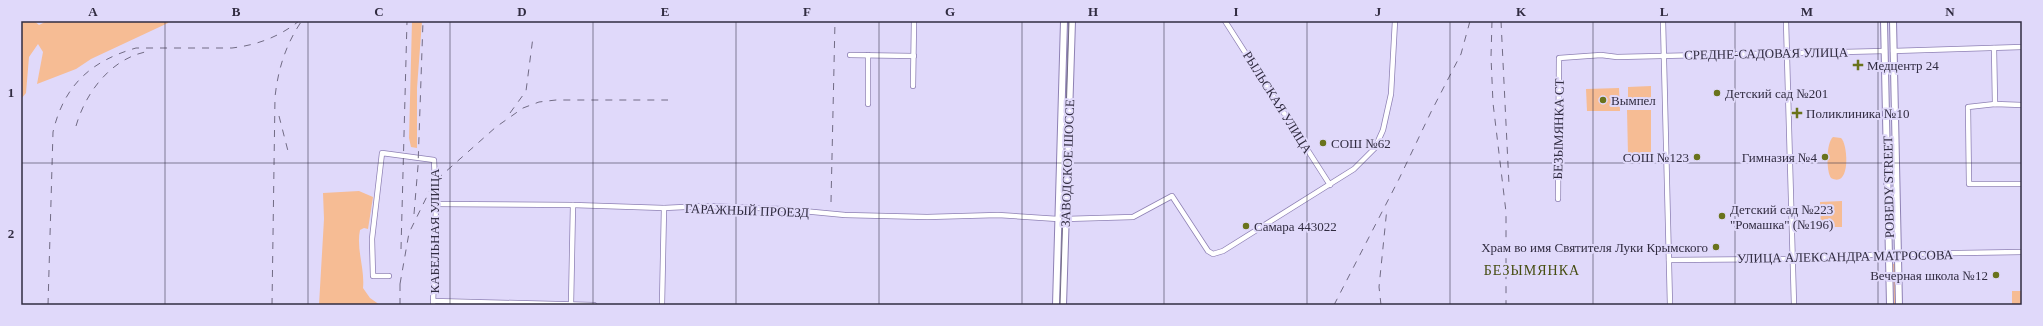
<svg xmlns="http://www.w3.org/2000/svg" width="2043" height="326" font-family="'Times New Roman',serif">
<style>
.green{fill:#f6bc94}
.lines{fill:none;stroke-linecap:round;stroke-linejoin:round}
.minor-casing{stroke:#8e81b4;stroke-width:6}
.major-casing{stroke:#8e81b4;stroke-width:8}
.minor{stroke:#fff;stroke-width:4.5}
.major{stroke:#fff;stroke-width:6}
.tram{stroke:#716b84;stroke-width:1}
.rail{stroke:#716b84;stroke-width:1;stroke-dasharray:7 7;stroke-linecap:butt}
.grid{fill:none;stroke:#312c41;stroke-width:1;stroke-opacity:0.55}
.poi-dot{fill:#6a731c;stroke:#e0d9fa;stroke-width:1.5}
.labels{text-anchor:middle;stroke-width:4;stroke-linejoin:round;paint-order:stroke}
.street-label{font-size:13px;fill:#312c41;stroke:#e0d9fa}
.poi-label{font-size:13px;fill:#312c41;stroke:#e0d9fa;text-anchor:start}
.neighbourhood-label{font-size:14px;letter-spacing:1px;fill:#464d11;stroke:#e0d9fa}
.neatline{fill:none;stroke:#312c41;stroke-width:1.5}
.grid-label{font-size:13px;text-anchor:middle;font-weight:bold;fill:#312c41}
</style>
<rect width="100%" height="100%" fill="#e0d9fa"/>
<g class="green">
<polygon points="23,21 34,21 39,25 47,21 169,21 168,23 91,59 76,69 37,84 43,52 38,44 29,57 26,93 21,99 21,28"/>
<polygon points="412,21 422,21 417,88 417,148 411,147 409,138"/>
<polygon points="1651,86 1651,98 1628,99 1628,87"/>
<polygon points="1619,88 1620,111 1587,111 1586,89"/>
<polygon points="1627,110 1651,110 1651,155 1628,155"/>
<path d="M1833,137l8,1c7,6 10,51 -10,40 -5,-7 -5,-35 2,-41z"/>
<path d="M359,191l14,6 -5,32 -4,-1 -4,2c-4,19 5,39 3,58l7,10 10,7h-61l5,-86 -1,-26z"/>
<polygon points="1842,201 1842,227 1821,227 1820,202"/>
<polygon points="1893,264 1895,264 1896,305 1894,305"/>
<rect x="2012" y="291" width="10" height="14"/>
</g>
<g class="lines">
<g class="minor-casing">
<g id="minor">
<polyline points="1225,21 1330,185"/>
<polyline points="1663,21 1670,305"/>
<polyline points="1786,21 1794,305"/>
<polyline points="1994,48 1995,104"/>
<polyline points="1893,51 2022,47"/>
<polyline points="850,55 914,56"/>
<polyline points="868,55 868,104"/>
<polyline points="913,86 914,21"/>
<polyline points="2022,105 1995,104 1968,107 1969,184 2022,184"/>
<polyline points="1558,199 1559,58 1601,55 1617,57 1885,51"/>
<polyline points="436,204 573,205 664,208 705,206 782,209 845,215 927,217 998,215 1058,219"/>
<polyline points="1065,219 1133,217 1172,196 1208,251 1213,254 1223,251 1354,169 1375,148 1383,130 1391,94 1395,21"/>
<polyline points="1898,254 2022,252"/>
<polyline points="1669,260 1793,259 1889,254"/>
<polyline points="389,276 373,276 372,239 382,153 434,160 436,204 433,305"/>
<polyline points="433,301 594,305"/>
<polyline points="571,305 573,205"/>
<polyline points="662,305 664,208"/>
</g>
</g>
<g class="major-casing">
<g id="major">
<polyline points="1884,21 1890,305"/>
<polyline points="1893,21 1899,305"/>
<polyline points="1056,305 1064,21"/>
<polyline points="1063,305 1072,21"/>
</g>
</g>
<use href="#minor" class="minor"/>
<use href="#major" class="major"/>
<polyline class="tram" points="1060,305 1069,21"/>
<g class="rail">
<polyline points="1492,21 1491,57 1493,103 1506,212 1506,305"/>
<polyline points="1501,21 1509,185"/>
<polyline points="510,113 526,91 533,37"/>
<polyline points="279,116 289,155"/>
<path d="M76,126c10,-35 37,-70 75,-75"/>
<polyline points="831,202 835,21"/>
<polyline points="414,214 418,166 423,21"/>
<polyline points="401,249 407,21"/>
<polyline points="400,284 409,233 434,182 496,127 523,108 539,102 556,100 668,100"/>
<path d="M48,305l5,-173c11,-47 38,-71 83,-84h96c25,-3 47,-11 67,-27"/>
<path d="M272,305l3,-208c3,-27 10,-51 26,-75"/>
<polyline points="400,305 400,279"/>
<polyline points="1334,305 1399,179 1431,112 1461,54 1470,21"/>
<polyline points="1381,305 1379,287 1387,208"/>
</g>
</g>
<path class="grid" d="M165,21v284M308,21v284M450,21v284M593,21v284M736,21v284M879,21v284M1022,21v284M1164,21v284M1307,21v284M1450,21v284M1593,21v284M1735,21v284M1878,21v284M21,163h2001"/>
<g class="poi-dot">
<path d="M1856 59h4v4h4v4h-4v4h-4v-4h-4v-4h4z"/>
<circle cx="1717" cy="93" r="4"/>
<circle cx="1603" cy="100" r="4"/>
<path d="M1795 107h4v4h4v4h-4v4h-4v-4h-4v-4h4z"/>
<circle cx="1323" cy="143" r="4"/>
<circle cx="1697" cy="157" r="4"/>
<circle cx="1825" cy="157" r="4"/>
<circle cx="1722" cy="216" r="4"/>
<circle cx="1246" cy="226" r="4"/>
<circle cx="1716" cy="247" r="4"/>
<circle cx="1996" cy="275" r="4"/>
</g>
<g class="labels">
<g class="street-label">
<text transform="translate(1766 53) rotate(-1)" y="5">СРЕДНЕ-САДОВАЯ УЛИЦА</text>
<text transform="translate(1278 102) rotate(58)" y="5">РЫЛЬСКАЯ УЛИЦА</text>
<text transform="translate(1558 129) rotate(-89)" y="5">БЕЗЫМЯНКА СТ</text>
<text transform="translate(1067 163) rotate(-88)" y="5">ЗАВОДСКОЕ ШОССЕ</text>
<text transform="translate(1888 187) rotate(-91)" y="5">POBEDY STREET</text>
<text transform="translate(747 210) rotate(2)" y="5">ГАРАЖНЫЙ ПРОЕЗД</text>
<text transform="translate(434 231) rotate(-90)" y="5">КАБЕЛЬНАЯ УЛИЦА</text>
<text transform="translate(1845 256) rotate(-1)" y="5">УЛИЦА АЛЕКСАНДРА МАТРОСОВА</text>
</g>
<g class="poi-label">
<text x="1867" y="70">Медцентр 24</text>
<text x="1725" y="98">Детский сад №201</text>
<text x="1611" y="105">Вымпел</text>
<text x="1806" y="118">Поликлиника №10</text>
<text x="1331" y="148">СОШ №62</text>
<text x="1689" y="162" text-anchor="end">СОШ №123</text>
<text x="1817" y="162" text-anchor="end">Гимназия №4</text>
<text x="1730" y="214">Детский сад №223<tspan x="1730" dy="15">"Ромашка" (№196)</tspan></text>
<text x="1254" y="231">Самара 443022</text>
<text x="1708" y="252" text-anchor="end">Храм во имя Святителя Луки Крымского</text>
<text x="1988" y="280" text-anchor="end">Вечерная школа №12</text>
</g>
<g class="neighbourhood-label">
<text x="1532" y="275">БЕЗЫМЯНКА</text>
</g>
</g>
<rect width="2043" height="326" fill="none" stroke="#e0d9fa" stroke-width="44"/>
<rect x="22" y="22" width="1999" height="282" class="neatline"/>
<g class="grid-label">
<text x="93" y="16">A</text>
<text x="236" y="16">B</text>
<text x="379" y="16">C</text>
<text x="522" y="16">D</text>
<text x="665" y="16">E</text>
<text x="807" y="16">F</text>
<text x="950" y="16">G</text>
<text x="1093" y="16">H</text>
<text x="1236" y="16">I</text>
<text x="1378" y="16">J</text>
<text x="1521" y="16">K</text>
<text x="1664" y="16">L</text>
<text x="1807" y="16">M</text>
<text x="1950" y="16">N</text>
<text x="11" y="97">1</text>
<text x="11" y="238">2</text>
</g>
</svg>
